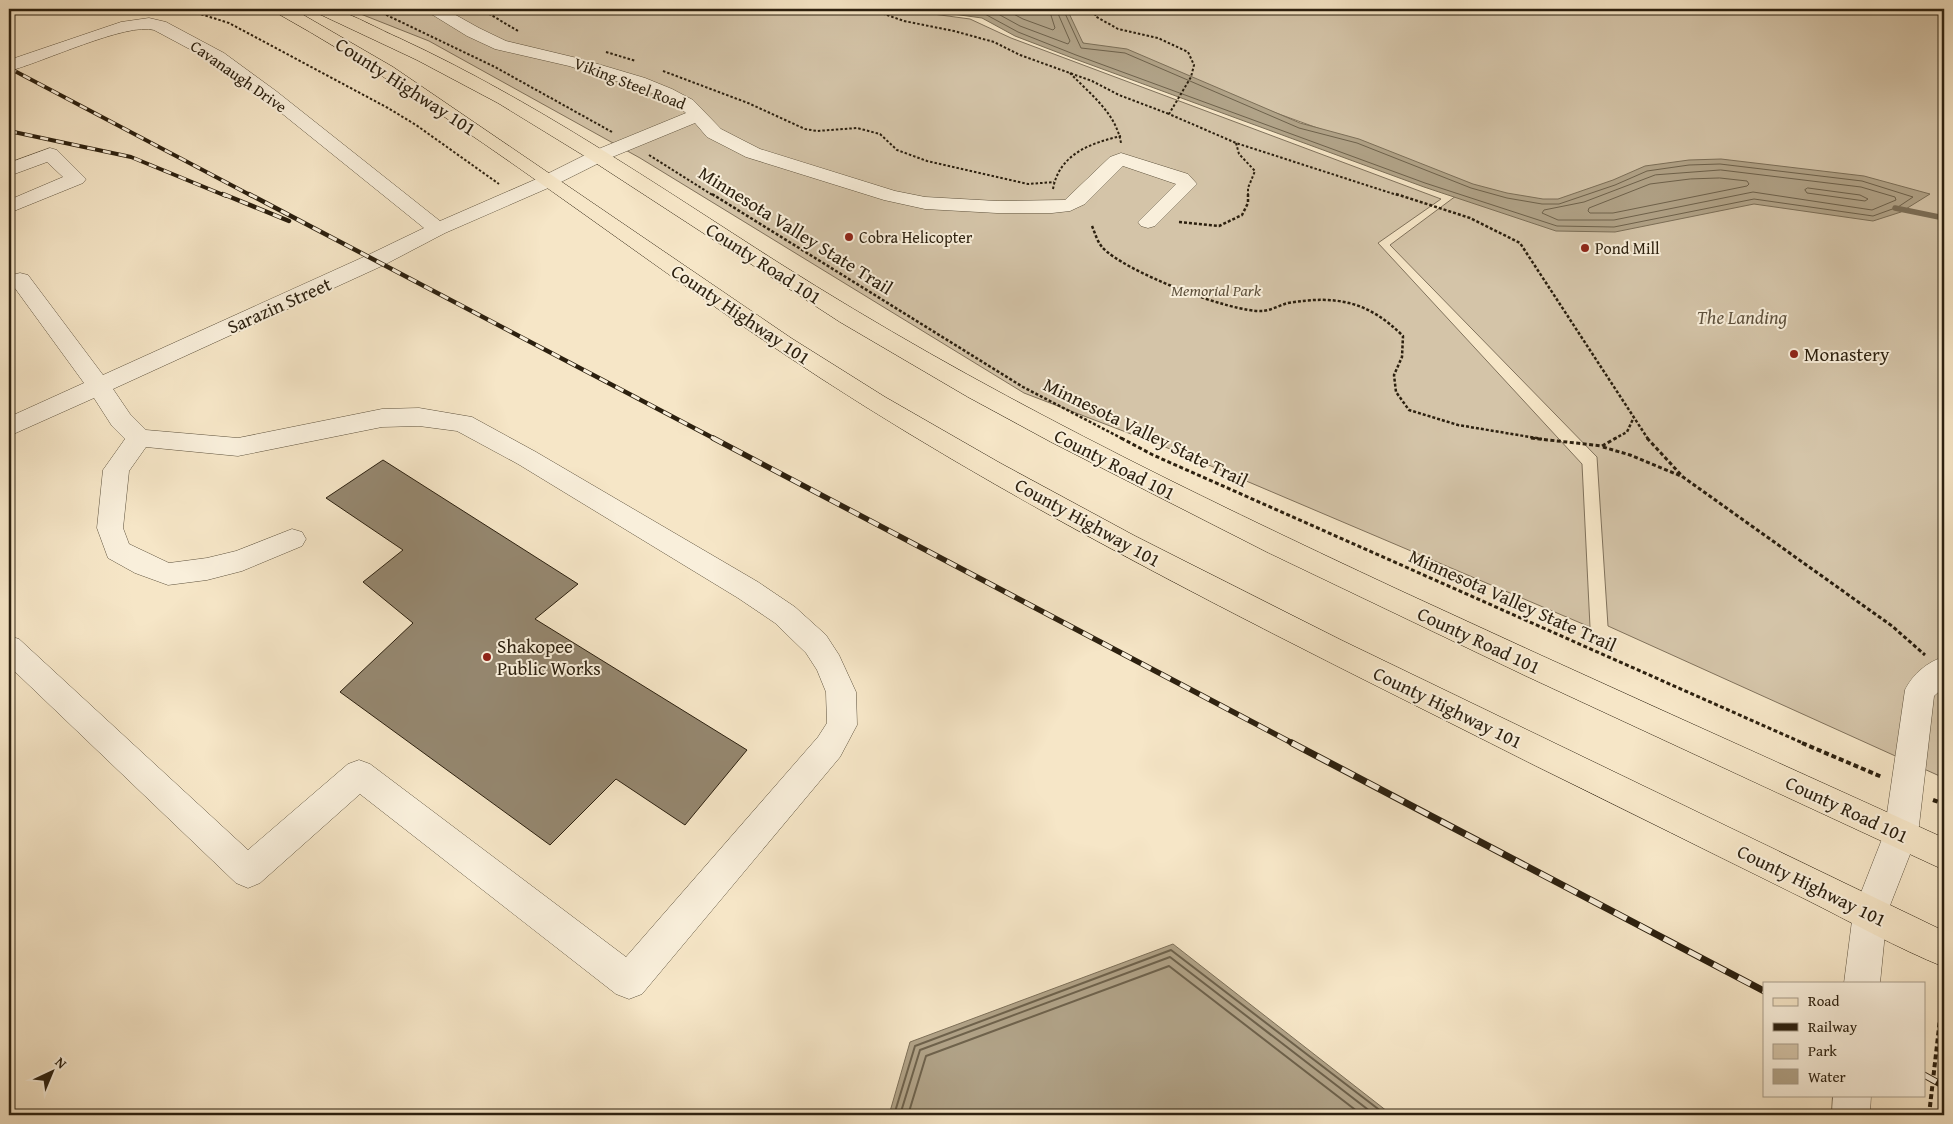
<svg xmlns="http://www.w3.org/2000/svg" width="1953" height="1124" font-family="'Gentium Book Plus',serif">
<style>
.green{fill:#d4c4a8;stroke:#80725c}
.water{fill:#b1a388;stroke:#7c6f58}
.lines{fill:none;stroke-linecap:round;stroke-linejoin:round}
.shore-far1{stroke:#6e624c;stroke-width:1}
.shore{stroke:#6e624c;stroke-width:2}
.stream{stroke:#7c6f58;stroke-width:5.5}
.building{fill:#95876f;stroke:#2c200f}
.minor-casing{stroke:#5e523d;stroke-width:1}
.major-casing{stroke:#2c200f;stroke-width:1}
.path-far3{stroke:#2c200f;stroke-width:2;stroke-dasharray:2.5 2;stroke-linecap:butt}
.path-far2{stroke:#2c200f;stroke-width:2.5;stroke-dasharray:3 2;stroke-linecap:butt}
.path-far1{stroke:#2c200f;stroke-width:3;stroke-dasharray:4 2.5;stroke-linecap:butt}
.path{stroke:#2c200f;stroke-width:4;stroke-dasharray:5 3;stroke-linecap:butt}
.minor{fill:#f9efdb;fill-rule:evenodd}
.major{fill:#f6e6c7;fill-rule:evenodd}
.rail-far3-casing{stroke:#2c200f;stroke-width:4}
.rail-far2-casing{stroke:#2c200f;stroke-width:4.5}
.rail-far1-casing{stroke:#2c200f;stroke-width:5.5}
.rail-casing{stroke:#2c200f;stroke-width:7}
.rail-far3{stroke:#f9efdb;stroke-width:2.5;stroke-dasharray:8;stroke-linecap:butt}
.rail-far2{stroke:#f9efdb;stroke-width:3;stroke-dasharray:9;stroke-linecap:butt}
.rail-far1{stroke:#f9efdb;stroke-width:4;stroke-dasharray:11;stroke-linecap:butt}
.rail{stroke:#f9efdb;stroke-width:5;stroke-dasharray:14;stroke-linecap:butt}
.poi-dot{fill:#8f2418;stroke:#f9efdb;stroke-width:2}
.labels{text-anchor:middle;stroke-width:4;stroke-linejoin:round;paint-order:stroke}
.far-street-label{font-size:16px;fill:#2c200f;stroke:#f9efdb}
.far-poi-label{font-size:16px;fill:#2c200f;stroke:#f9efdb;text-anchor:start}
.far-park-label{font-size:16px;font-style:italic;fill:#5e513d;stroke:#f9efdb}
.street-label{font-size:19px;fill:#2c200f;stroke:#f9efdb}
.park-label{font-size:19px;font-style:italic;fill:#5e513d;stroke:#f9efdb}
.poi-label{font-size:19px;fill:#2c200f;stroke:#f9efdb;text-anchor:start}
</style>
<rect width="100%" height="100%" fill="#f6e6c7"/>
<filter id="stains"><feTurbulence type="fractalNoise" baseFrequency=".004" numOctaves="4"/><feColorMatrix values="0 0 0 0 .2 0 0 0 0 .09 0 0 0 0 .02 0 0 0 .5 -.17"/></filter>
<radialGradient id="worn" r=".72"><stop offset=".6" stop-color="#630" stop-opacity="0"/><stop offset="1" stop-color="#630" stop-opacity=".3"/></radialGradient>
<g class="green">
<polygon points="348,9 896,9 970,19 1011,38 1441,199 1378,243 1582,464 1590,627 1178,452 1024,393 640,158 429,41"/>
<polygon points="1060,9 1944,9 1944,778 1608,626 1597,457 1390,245 1472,184 1083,43"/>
</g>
<g class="water">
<polygon points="916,9 1067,9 1083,43 1127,49 1300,123 1359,139 1473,184 1507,193 1543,199 1558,199 1613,180 1645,166 1689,160 1721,159 1864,176 1930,194 1901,212 1873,221 1754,204 1615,232 1556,231 1424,187 1075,59 1015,36 982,18"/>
<polygon points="1173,944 1392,1115 889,1115 910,1042"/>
</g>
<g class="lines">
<g class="shore-far1">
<polyline points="958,9 983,13 1018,32 1076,55 1425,183 1557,226 1614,227 1754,199 1873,216 1898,207 1913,197 1862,181 1720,164 1689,165 1647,171 1615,185 1559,204 1542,204 1507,198 1471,188 1357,143 1299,128 1125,53 1081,48 1063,9"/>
<polyline points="989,9 1020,26 1068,44 1070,41 1056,9"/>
<polyline points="1004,9 1023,19 1053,30 1055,28 1049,9"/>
<polygon points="1721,170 1861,187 1895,197 1896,200 1872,210 1753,192 1614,220 1558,220 1542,213 1544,210 1584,202 1655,175"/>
<polygon points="1720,178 1747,181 1749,184 1747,186 1613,213 1590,213 1588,211 1589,208 1650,184 1690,179"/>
<polygon points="1808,188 1860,195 1868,199 1865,201 1807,193 1805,190"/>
</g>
<g class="shore">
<polyline points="894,1115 915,1046 1171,950 1386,1115"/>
<polyline points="900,1115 920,1050 1170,957 1375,1115"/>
<polyline points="908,1115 926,1056 1169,966 1362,1115"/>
</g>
<polyline class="stream" points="1895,208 1944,218"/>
</g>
<polygon class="building" points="383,460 578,584 535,619 747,750 685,825 616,779 550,845 340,692 413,623 363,582 403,550 326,498"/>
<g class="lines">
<g class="minor-casing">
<g id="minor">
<path d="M426,9h19l34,19 27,13 75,18 64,19 27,11 21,11 28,29 39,20 135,42 30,6 72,4 68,-1 45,-43 11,-4 67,21 9,10 -42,42 -7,2 -7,-2 -3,-4 38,-38 -53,-18 -38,38 -15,7 -18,2h-55l-72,-4 -41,-9 -138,-43 -39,-20 -12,-14 -90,37 -50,25 -110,48 -61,32 -271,124 17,25 16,16 92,8 144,-29 37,-1 53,9 64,35 222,130 37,25 31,28 13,20 17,37 1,33 -17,32 -198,237 -13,5 -13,-5 -256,-200 -100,89 -12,5 -12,-5 -227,-217v-30l10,3 229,211 100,-86 11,-4 11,4 256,193 192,-220 9,-14 -1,-31 -9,-22 -11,-17 -31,-30 -37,-25 -220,-134 -61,-33 -38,-5 -37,1 -144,29 -92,-9 -17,24 -6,57 6,16 40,19 38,-5 29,-7 56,-22 10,3 4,7 -4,7 -60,25 -35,9 -39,5 -33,-12 -27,-15 -11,-30 6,-58 22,-31 -13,-13 -18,-28 -85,38v-19l75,-34 -75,-103 3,-5 8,-2 8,2 75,100 265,-120 56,-27 -160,-129 -52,-38 -58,-31c-27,-8 -113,33 -145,41v-11l112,-38 28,-4 17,4 58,31 52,38 164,130 101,-44 50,-25 95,-39 -6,-5 -20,-12 -28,-10 -63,-20 -74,-17 -28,-13 -39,-24z"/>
<polygon points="50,148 57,150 86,179 83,183 9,213 9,200 63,177 47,162 9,176 9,163"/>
<path d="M1944,657v30l-10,9 -16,138 -31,79 -7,70h-36l9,-70 31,-79 21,-144c7,-15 23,-29 39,-33z"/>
<polygon points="1833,1095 1871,1095 1870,1115 1832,1115"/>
</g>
</g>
<g class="major-casing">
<g id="major">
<path d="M273,9h20l100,58 398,271 94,59 115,66 135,73 206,104 603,291v36c-47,-19 -93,-45 -139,-68 -90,-44 -179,-89 -269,-133 -242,-122 -487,-240 -714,-387 -184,-119 -355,-260 -547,-367z"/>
<path d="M313,9c2,0 16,-1 18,0 16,2 51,22 68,29 134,62 256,146 380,225 198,126 408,228 620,327 181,84 363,165 545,248v32l-418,-194 -259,-124 -216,-110 -83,-45 -128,-75 -249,-162 -93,-57 -81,-43 -102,-48z"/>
</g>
</g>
<g class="path-far3">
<polyline points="374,9 495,67 612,132"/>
<polyline points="481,9 518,31"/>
<polyline points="870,9 904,21 954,31 994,42 1020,55 1092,81 1119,95 1169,114"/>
<polyline points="1097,9 1095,16 1118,29 1158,38 1188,52 1194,65 1191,77 1169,114 1236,143 1400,196"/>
<polyline points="170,10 197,13 229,23 388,108 416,125 499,184"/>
<polyline points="606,52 636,61"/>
<polyline points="663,71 748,103 805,129 817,131 857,128 880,134 897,150 927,161 1028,184 1054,182"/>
<path d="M1070,73c20,21 46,40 51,70"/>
<polyline points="1236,143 1239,154 1255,171 1248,188 1248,196"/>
<polyline points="649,155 714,196"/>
<path d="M1053,189c6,-35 38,-46 68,-53"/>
</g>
<g class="path-far2">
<polyline points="712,194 1023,387 1123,439"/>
<polyline points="1396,194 1470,218 1520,243 1648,439"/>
<polyline points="1179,222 1219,226 1242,215 1248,203 1248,194"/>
<path d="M1092,226c3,7 5,15 10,21 21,24 129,66 161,64 9,-1 17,-6 25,-8 48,-8 80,-2 115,33l-1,21 -8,18 2,17 13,18 49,15 84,14"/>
<polyline points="1614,439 1627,432 1633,419"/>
</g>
<g class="path-far1">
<polyline points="1121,438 1153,455 1805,744"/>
<polyline points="1531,438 1602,446 1616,438"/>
<polyline points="1647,438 1683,477 1892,626 1925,655"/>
<polyline points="1603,447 1630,455 1681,476"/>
</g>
<g class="path">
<polyline points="1802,743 1882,777"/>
<polyline points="1933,800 1944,804"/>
<polyline points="1929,1115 1944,984"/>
</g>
<use href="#minor" class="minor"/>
<use href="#major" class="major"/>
<g class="rail-far3-casing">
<g id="rail-far3">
<polyline points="9,68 252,196"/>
<polyline points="9,131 131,157 226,196"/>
</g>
</g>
<g class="rail-far2-casing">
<g id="rail-far2">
<polyline points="223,194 289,221"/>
<polyline points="249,194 715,439"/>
</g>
</g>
<g class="rail-far1-casing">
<polyline id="rail-far1" points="713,438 1294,744"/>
</g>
<g class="rail-casing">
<g id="rail">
<polyline points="1292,743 1764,991"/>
<polyline points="1924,1075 1944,1086"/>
</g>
</g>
<use href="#rail-far3" class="rail-far3"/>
<use href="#rail-far2" class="rail-far2"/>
<use href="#rail-far1" class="rail-far1"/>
<use href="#rail" class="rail"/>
</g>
<g class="poi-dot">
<circle cx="849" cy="237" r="5"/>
<circle cx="1585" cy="248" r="5"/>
<circle cx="1794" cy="354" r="5"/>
<circle cx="487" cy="657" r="5"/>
</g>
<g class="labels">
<g class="far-street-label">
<text transform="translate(239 76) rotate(35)" y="6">Cavanaugh Drive</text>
<text transform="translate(630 83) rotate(21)" y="6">Viking Steel Road</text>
</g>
<g class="far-poi-label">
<text x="859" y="243">Cobra Helicopter</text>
<text x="1595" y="254">Pond Mill</text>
</g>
<g class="far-park-label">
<text x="1216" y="296">Memorial Park</text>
</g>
<g class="street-label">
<text transform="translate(406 86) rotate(33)" y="7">County Highway 101</text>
<text transform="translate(796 230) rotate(32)" y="7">Minnesota Valley State Trail</text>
<text transform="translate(764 263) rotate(33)" y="7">County Road 101</text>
<text transform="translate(279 305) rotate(-24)" y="7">Sarazin Street</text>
<text transform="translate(741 314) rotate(34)" y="7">County Highway 101</text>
<text transform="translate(1146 432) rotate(26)" y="7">Minnesota Valley State Trail</text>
<text transform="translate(1115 464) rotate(27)" y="7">County Road 101</text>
<text transform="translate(1088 522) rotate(29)" y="7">County Highway 101</text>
<text transform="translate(1513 600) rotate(24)" y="7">Minnesota Valley State Trail</text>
<text transform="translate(1479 640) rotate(25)" y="7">County Road 101</text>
<text transform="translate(1448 707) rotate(26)" y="7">County Highway 101</text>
<text transform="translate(1847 809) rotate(25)" y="7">County Road 101</text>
<text transform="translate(1812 885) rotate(26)" y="7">County Highway 101</text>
</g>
<g class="park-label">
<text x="1742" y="324">The Landing</text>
</g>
<g class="poi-label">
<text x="1804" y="361">Monastery</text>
<text x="497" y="653">Shakopee<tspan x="497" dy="22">Public Works</tspan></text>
</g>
</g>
<rect width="1953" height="1124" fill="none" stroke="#f6e6c7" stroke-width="30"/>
<rect x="10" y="10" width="1933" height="1104" fill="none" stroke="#2c200f" stroke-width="2.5"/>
<rect x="15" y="15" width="1923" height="1094" fill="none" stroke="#2c200f"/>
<rect x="1763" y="982" width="162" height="115" fill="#f9efdb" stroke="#a79c89"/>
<rect x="1773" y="998" width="25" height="8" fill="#f6e6c7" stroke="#a79c89"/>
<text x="1808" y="1006" font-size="15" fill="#2c200f">Road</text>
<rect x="1773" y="1023" width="25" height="8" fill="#2c200f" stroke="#a79c89"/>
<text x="1808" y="1032" font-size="15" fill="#2c200f">Railway</text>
<rect x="1773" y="1044" width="25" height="15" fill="#d4c4a8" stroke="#a79c89"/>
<text x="1808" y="1056" font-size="15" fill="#2c200f">Park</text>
<rect x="1773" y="1069" width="25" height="15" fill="#b1a388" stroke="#a79c89"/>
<text x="1808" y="1082" font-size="15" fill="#2c200f">Water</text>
<g transform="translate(52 1072) rotate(44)" stroke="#f9efdb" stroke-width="4" paint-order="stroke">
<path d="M0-4L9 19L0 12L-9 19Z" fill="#2c200f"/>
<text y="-8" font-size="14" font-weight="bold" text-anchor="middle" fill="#2c200f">N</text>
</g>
<rect width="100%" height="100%" filter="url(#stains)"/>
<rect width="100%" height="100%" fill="url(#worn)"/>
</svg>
